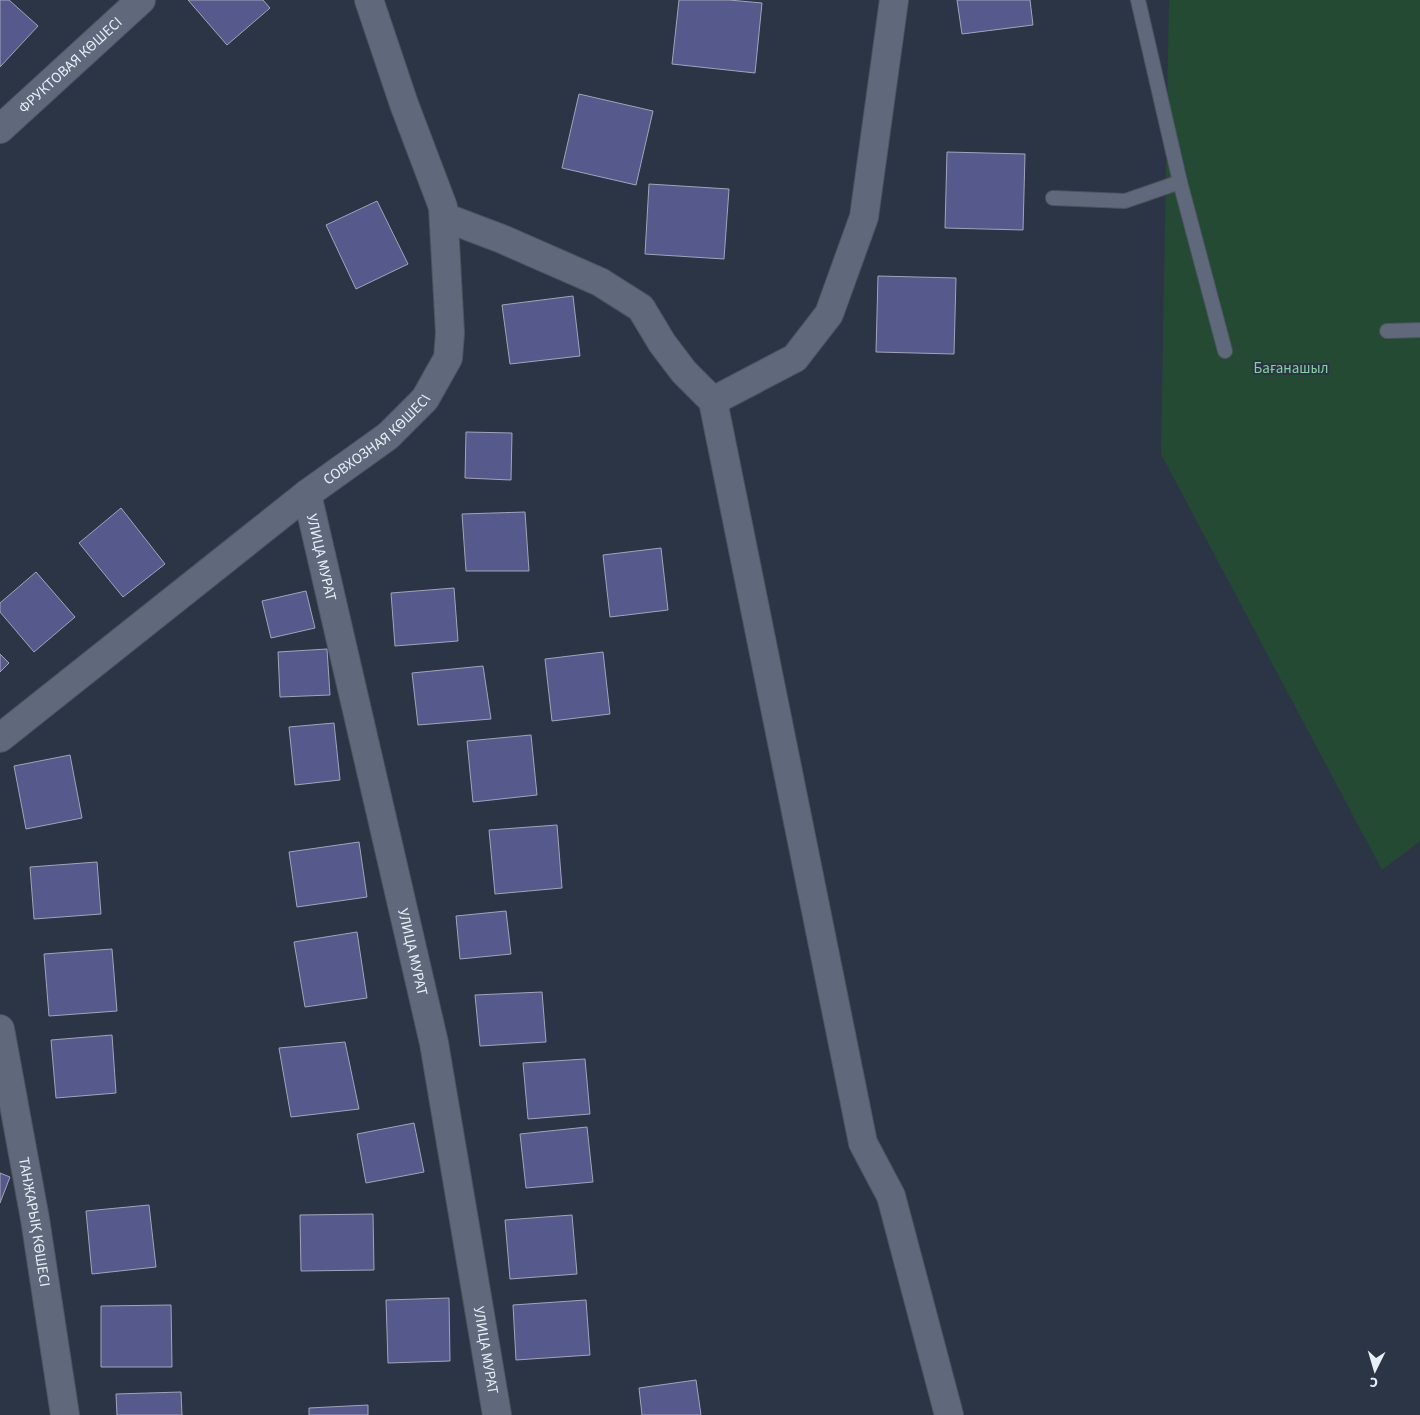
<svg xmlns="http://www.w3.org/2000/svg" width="1420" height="1415" font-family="'Source Sans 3',sans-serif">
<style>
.green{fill:#254a33}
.building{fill:#56598c;stroke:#a2a4ba}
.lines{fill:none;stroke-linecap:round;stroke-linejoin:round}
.lane-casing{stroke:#4b5461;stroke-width:16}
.street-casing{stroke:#4b5461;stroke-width:30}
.lane{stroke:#5f697b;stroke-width:14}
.street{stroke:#5f697b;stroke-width:28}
.labels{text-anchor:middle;stroke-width:4;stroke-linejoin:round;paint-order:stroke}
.street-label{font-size:15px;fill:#e8eff9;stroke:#2c3546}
.park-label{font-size:15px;fill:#81d49e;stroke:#2c3546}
</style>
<rect width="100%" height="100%" fill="#2c3546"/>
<polygon class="green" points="1169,0 1420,0 1420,841 1382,870 1161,454"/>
<g class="building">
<polygon points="0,0 9,0 38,26 0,67"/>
<polygon points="188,0 263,0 270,8 227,45"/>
<polygon points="679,0 729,0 762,3 755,73 672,64"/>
<polygon points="957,0 1030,0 1033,25 962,34"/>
<polygon points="579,94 653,111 636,185 562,168"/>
<polygon points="947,152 1025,154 1023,230 945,228"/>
<polygon points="649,184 729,189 724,259 645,254"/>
<polygon points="377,201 408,264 356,289 326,225"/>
<polygon points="878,276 956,278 954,354 876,352"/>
<polygon points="573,296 580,356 510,364 502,305"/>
<polygon points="466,432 512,433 511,480 465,478"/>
<polygon points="121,508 165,564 123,597 79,543"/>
<polygon points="525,512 529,571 466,571 462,514"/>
<polygon points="661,548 668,610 610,617 603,555"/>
<polygon points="36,572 75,617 34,652 0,612 0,603"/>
<polygon points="454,588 458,641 395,646 391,593"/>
<polygon points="306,591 315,628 271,638 262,601"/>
<polygon points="327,649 330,695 280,697 278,652"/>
<polygon points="603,652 610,714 552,721 545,659"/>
<polygon points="0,654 9,663 0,672"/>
<polygon points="483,666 491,719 418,725 412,673"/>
<polygon points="334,723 340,780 295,785 289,727"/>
<polygon points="531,735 537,795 473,802 467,741"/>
<polygon points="70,755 82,818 26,829 14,766"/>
<polygon points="557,825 562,888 495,894 489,830"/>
<polygon points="359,842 367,897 297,907 289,852"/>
<polygon points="97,862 101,914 34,919 30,867"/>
<polygon points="506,911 511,954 460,959 456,916"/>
<polygon points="357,932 367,998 305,1007 294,942"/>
<polygon points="112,949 117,1011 49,1016 44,954"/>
<polygon points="542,992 546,1042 480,1046 475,995"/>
<polygon points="112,1035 116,1093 56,1098 51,1040"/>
<polygon points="345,1042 359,1109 291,1117 279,1048"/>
<polygon points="585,1059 590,1114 528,1119 523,1063"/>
<polygon points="414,1123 424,1172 366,1183 357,1134"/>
<polygon points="587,1127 593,1182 526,1188 520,1134"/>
<polygon points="0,1173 10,1177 0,1203"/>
<polygon points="149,1205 156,1267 92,1274 86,1211"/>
<polygon points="373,1214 374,1270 301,1271 300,1215"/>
<polygon points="572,1215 577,1274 510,1279 505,1220"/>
<polygon points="449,1298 450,1361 388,1363 386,1300"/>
<polygon points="586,1300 590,1355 516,1360 513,1305"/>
<polygon points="171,1305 172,1367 101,1367 101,1306"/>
<polygon points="696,1380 701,1415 642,1415 639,1388"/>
<polygon points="181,1392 182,1415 117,1415 116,1394"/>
<polygon points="368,1405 368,1415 309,1415 309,1408"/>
</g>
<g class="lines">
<g class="lane-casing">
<g id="lane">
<polyline points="1138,0 1180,182 1225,351"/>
<polyline points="1053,198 1125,201 1180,182"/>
<polyline points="1387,331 1420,330"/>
</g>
</g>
<g class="street-casing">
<g id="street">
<path id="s1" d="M0,129l141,-129"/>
<polyline points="444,217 502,239 600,282 641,308 662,343 684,372 713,401 863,1143 891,1196 949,1415"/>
<polyline points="713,401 795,358 829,314 864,217 894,0"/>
<path id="s2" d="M307,494l127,549 63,372"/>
<path id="s3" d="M0,738l307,-244 81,-58 37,-37 23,-41 2,-25 -7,-126 -39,-103 -35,-104"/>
<path id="s4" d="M0,1029l35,190 30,196"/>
</g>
</g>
<use href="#lane" class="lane"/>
<use href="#street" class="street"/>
</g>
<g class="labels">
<g class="street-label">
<text dy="5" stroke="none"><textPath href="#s1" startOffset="95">ФРУКТОВАЯ КӨШЕСІ</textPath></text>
<text dy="5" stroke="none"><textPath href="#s3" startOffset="481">СОВХОЗНАЯ КӨШЕСІ</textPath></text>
<text dy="5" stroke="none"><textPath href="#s2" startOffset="65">УЛИЦА МУРАТ</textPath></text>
<text dy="5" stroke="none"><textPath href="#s2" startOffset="470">УЛИЦА МУРАТ</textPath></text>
<text dy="5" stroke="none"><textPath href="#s4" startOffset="196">ТАНЖАРЫҚ КӨШЕСІ</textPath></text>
<text dy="5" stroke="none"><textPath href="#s2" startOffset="875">УЛИЦА МУРАТ</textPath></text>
</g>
<g class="park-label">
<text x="1291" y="373">Бағанашыл</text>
</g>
</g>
<g transform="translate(1375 1370) rotate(185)" stroke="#2c3546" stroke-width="4" paint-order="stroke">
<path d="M0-4L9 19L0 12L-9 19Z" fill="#e8eff9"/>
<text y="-8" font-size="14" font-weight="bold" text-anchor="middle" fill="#e8eff9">С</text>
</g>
</svg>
